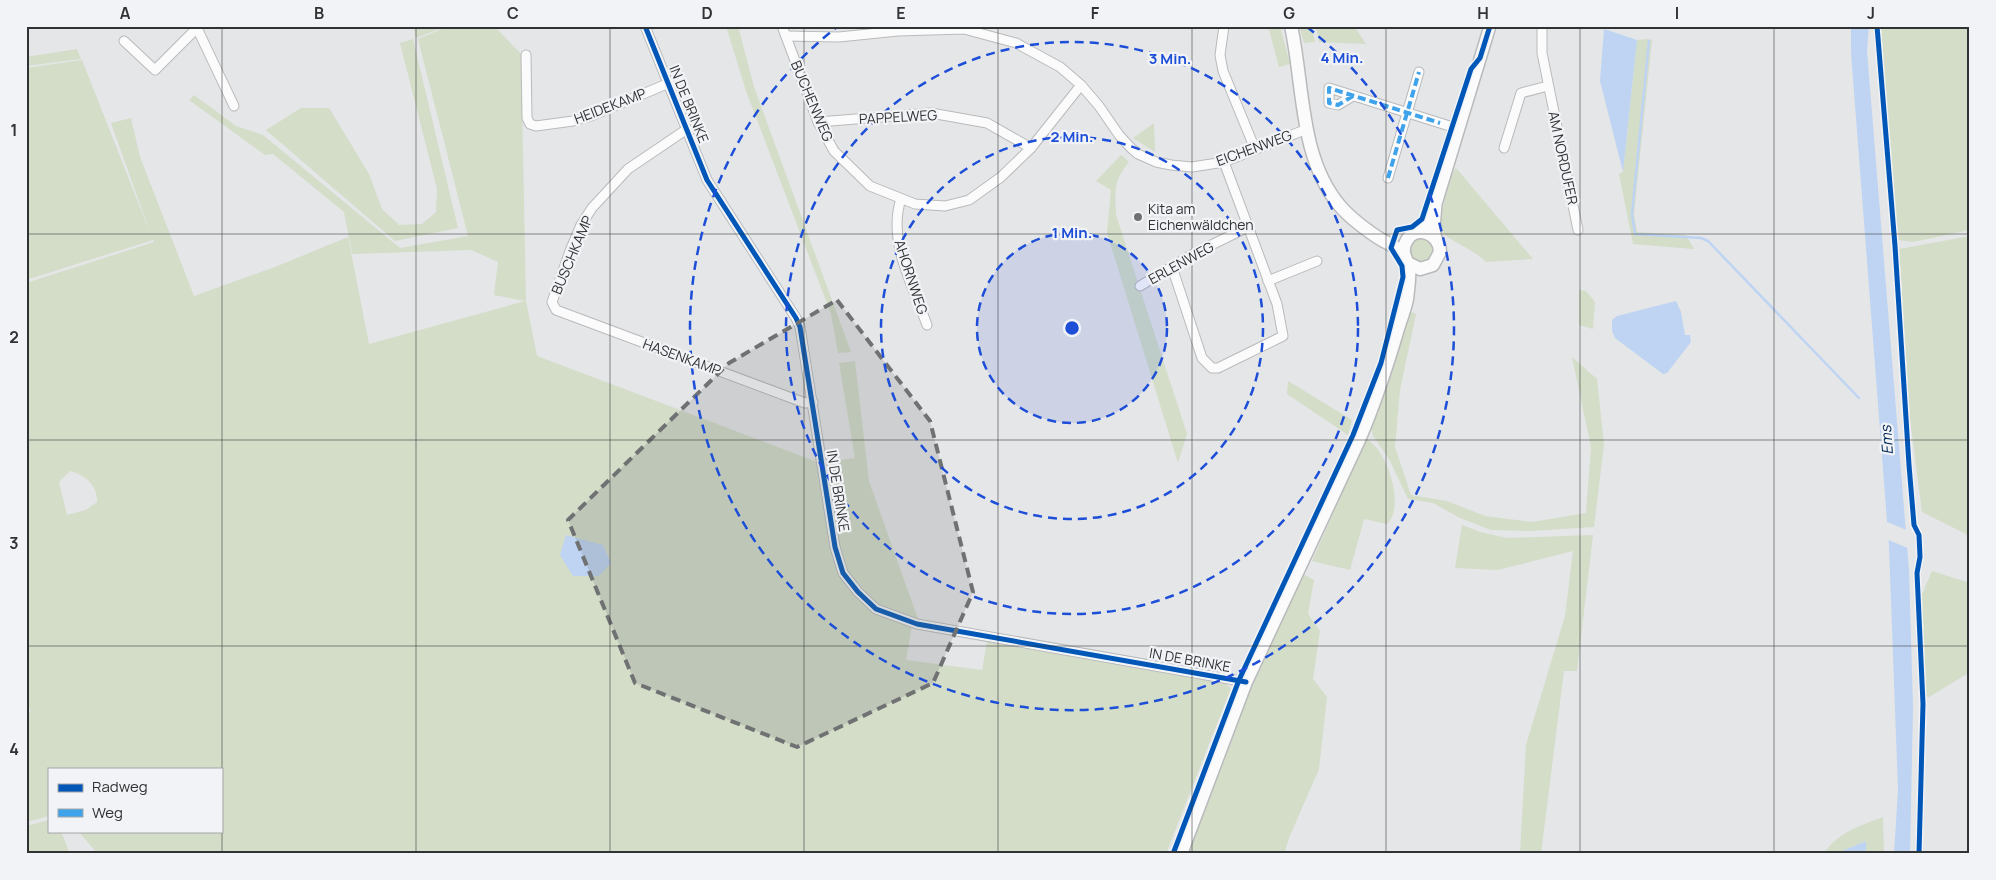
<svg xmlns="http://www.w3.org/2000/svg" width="1996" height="880" font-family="Manrope,sans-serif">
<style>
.green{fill:#d3ddc8;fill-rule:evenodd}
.water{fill:#bed4f2}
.pier{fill:#e5e6e8}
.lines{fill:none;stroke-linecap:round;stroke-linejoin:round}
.stream{stroke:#bed4f2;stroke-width:2.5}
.minor-casing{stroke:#b9babb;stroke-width:11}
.tertiary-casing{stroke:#b9babb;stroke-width:14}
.secondary-casing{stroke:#b9babb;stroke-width:15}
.minor{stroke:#fbfbfc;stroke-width:9}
.tertiary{stroke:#fbfbfc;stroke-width:11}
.secondary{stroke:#fbfbfc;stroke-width:12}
.quiet{stroke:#3ea3eb;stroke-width:4;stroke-dasharray:8 4;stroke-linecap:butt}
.cycleway-casing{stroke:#f1f3f6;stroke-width:8}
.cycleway{stroke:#0057b8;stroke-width:5}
.marked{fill:#707172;fill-opacity:0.2;stroke:#707172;stroke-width:4;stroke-dasharray:10 6;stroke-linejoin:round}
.grid{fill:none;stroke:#313233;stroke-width:1;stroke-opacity:0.55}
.ring{fill:none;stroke:#1d4ed8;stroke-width:2.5;stroke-dasharray:9 6}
.poi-dot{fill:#707172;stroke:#f1f3f6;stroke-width:2}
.labels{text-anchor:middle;stroke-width:4.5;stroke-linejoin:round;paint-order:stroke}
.street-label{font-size:14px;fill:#313233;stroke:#f1f3f6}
.poi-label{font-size:14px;fill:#313233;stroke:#f1f3f6;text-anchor:start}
.water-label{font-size:15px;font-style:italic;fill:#002858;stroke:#f1f3f6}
.centre{fill:#1d4ed8;stroke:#f1f3f6;stroke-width:2.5}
.ring-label{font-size:15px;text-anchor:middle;font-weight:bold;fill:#1d4ed8;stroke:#f1f3f6;stroke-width:4.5;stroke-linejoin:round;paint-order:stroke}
.neatline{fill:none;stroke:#313233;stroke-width:2}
.grid-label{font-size:16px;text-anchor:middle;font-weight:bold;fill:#313233}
</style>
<rect width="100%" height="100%" fill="#e5e6e8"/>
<g class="green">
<polygon points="413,26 447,26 416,38"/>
<path d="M449,26h45l27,28 5,247 11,55 283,107 35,-5 -16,-95 16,-2 14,120 49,138 -6,7 -6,34 76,10 5,-28 236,40 8,6 -65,166h-1068l-20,-23h143v-62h-172v47l-23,6v-107l5,-4 -5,-8v-420l128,-41 -1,-2 -127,40v-212l56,-8 69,175 -40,-112 20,-5 9,39 54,139 81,-29 73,-30 21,107 156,-43 -31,-6 4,-33 -27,-12 -119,4 -8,-42 -71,-58 -8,1 -76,-55 5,-5 42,31 27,9 137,113 68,-12 -50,-197zM70,471c15,4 28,14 27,31l-11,8 -19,5 -8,-33z"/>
<polygon points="726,26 738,26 754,87 851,352 838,353 831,314 746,91"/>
<polygon points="1268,26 1280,26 1290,64 1279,67"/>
<polygon points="1299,26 1312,26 1315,42 1304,43"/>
<polygon points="1316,26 1354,26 1366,44 1319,42"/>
<polygon points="1881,26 1970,26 1970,230 1913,242 1898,240 1884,87"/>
<polygon points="413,39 458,228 395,241 266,130 301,108 329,108 369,174 382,209 399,225 422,224 436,212 437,189 400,43"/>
<polygon points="1647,39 1652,40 1634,214 1637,232 1686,235 1694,249 1633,244 1619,174 1623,172 1637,40"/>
<polygon points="77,49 81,59 26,66 26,57"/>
<polygon points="1154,123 1155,152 1133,138"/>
<path d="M1121,155l8,7c-16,20 -14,27 -13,53l71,219 -9,29 -71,-230 4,-43 -15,-9z"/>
<path d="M1456,168l77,91 -47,3c-14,-14 -34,-19 -48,-33l12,-52z"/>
<polygon points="1970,236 1970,536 1922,512 1910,419 1899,249"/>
<circle cx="1422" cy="250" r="13"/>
<polygon points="1579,290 1586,291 1595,302 1593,329 1579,325"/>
<polygon points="1409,311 1416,314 1400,390 1395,447 1411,495 1447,501 1485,516 1532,522 1586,513 1591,447 1572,357 1597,379 1604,444 1594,527 1530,531 1491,530 1460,518 1433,503 1408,499 1389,459 1373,436 1371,427"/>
<polygon points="1288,381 1352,420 1348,435 1287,394"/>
<path d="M1366,439c21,10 40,68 21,85l-23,-5 -14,51 -38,-9z"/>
<polygon points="1462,525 1480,532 1507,538 1593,535 1577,671 1564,671 1541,854 1520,854 1526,745 1565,616 1573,551 1498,570 1455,568"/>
<polygon points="1932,571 1970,583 1970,672 1929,697 1925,696 1921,597"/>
<polygon points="1303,574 1314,580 1308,614 1320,631 1313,679 1327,697 1319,769 1289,838 1284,854 1187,854 1251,689"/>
<path d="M1883,817l1,37h-23l5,-4v-9l-31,13h-11c12,-21 38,-29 59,-37z"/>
<polygon points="49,820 49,831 61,831 70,854 26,854 26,826"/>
</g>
<g class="water">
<polygon points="1851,26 1869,26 1867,51 1909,570 1913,708 1910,854 1894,854 1898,790 1889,547 1851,53"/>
<polygon points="1604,29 1637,40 1623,172 1600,81"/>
<polygon points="1676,301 1681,312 1685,335 1690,335 1691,342 1667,373 1663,374 1615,338 1612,331 1612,320 1617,316"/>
<polygon points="566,535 603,545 611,563 599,576 573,576 560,555"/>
<polygon points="1866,841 1866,850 1861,854 1835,854"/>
</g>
<polygon class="pier" points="1885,521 1909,531 1910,549 1886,539"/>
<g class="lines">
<polyline class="stream" points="1649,41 1632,214 1635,234 1701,238 1708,241 1859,398"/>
<g class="minor-casing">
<g id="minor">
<polyline points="196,26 234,106"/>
<polyline points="645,26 707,180 796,318 800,327 835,547 843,573 858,592 876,609 917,624 1246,682"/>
<polyline points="782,26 818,122 834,151 870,186 915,204 945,206 969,200 1001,177 1031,148 1081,85"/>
<polyline points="1224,26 1220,55 1223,71 1255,149"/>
<polyline points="1542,26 1542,53 1578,230"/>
<polyline points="786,36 839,37 898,31 964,29 1016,43 1060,67 1081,85 1099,106 1119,135 1131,148 1138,154 1156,162 1171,165 1192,167 1224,162 1307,129"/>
<polyline points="124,41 155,70 197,28"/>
<polyline points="526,55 527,118 530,124 536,126 573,121 591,116 669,83"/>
<polyline points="1353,96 1338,105 1329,103 1329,88 1459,129"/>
<polyline points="818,122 931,113 987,123 1031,148"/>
<polyline points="687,129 628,169 592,208 581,225 570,251 552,302 556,310 805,403 813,402"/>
<polyline points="1504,148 1521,93 1548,86"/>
<polyline points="1388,178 1419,72"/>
<path d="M901,199c-14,42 12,87 26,126"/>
<polyline points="1172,267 1202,358 1212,368 1218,368 1283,336 1277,304 1224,162"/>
<polyline points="1268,281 1317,261"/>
<polyline points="1140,286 1193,254 1248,227"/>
</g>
</g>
<g class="tertiary-casing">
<g id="tertiary">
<polyline points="1421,232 1435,206"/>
<polyline points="1436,239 1434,229 1436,204 1490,26"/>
</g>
</g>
<g class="secondary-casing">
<g id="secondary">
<path d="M1291,26c13,59 8,132 49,180 9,11 30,27 42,34 9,5 16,7 22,15"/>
<path d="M1181,854l65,-172 113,-242c15,-35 27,-71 38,-108 3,-11 8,-22 10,-33 1,-9 3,-21 2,-30 -1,-9 -8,-15 -4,-25 8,-21 35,-12 35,8l-7,13 -13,4 -12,-6"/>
</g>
</g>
<use href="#minor" class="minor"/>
<use href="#tertiary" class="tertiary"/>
<use href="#secondary" class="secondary"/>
<g class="quiet">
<polyline points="1353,96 1338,105 1329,103 1329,88 1440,123"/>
<polyline points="1388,178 1419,72"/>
</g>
<g class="cycleway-casing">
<g id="cycleway">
<polyline points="645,26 707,180 796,318 800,327 835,547 843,573 858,592 876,609 917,624 1246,682"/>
<polyline points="1877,26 1895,246 1909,465 1914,525 1919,535 1920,557 1917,573 1923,704 1919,854"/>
<polyline points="1173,854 1239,680 1353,435 1381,363 1403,277 1402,266 1391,248 1397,230 1412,227 1422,219 1471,69 1480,58 1490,26"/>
</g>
</g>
<use href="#cycleway" class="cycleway"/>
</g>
<path class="marked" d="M837,300l93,121 43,171 -40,91 -136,64 -162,-64 -67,-163 161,-157z"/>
<path class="grid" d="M222,26v828M416,26v828M610,26v828M804,26v828M998,26v828M1192,26v828M1386,26v828M1580,26v828M1774,26v828M26,234h1944M26,440h1944M26,646h1944"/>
<circle cx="1072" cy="328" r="95" fill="#1d4ed8" fill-opacity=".12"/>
<g class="ring">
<circle cx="1072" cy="328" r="95"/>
<circle cx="1072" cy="328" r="191"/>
<circle cx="1072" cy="328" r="286"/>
<path d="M1307 27A382 382 0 1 1 837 27"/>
</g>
<circle class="poi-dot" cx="1138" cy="217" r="5"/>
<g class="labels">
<g class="street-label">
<text transform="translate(812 101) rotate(67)" y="5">BUCHENWEG</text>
<text transform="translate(689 104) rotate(68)" y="5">IN DE BRINKE</text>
<text transform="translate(610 106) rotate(-21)" y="5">HEIDEKAMP</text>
<text transform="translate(898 117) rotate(-3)" y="5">PAPPELWEG</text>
<text transform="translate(1254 148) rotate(-20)" y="5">EICHENWEG</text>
<text transform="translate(1563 158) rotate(78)" y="5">AM NORDUFER</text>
<text transform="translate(572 255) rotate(-67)" y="5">BUSCHKAMP</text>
<text transform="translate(1181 263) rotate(-29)" y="5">ERLENWEG</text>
<text transform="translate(911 277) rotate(72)" y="5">AHORNWEG</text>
<text transform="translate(682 357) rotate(20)" y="5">HASENKAMP</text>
<text transform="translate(838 491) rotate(81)" y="5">IN DE BRINKE</text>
<text transform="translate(1190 660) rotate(10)" y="5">IN DE BRINKE</text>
</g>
<g class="poi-label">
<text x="1148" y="214">Kita am<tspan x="1148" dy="16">Eichenwäldchen</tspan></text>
</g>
<g class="water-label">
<text transform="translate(1887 440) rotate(-94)" y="5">Ems</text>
</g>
</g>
<circle cx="1072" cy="328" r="8" class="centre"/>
<g class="ring-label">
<text x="1342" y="63">4 Min.</text>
<text x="1170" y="64">3 Min.</text>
<text x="1072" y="142">2 Min.</text>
<text x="1072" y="238">1 Min.</text>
</g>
<rect width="1996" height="880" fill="none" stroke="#f1f3f6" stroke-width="55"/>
<rect x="48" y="768" width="175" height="65" fill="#f1f3f6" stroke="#a4a6a8"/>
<rect x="58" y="784" width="25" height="8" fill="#0057b8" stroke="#a4a6a8"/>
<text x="92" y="792" font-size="15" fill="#313233">Radweg</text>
<rect x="58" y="809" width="25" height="8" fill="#3ea3eb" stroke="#a4a6a8"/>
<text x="92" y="818" font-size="15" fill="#313233">Weg</text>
<rect x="28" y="28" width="1940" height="824" class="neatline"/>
<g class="grid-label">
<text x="125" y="19">A</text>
<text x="319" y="19">B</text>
<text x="513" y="19">C</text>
<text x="707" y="19">D</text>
<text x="901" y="19">E</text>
<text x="1095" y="19">F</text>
<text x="1289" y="19">G</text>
<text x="1483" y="19">H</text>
<text x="1677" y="19">I</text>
<text x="1871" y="19">J</text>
<text x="14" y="136">1</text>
<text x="14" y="343">2</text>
<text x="14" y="549">3</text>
<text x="14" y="755">4</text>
</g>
</svg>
